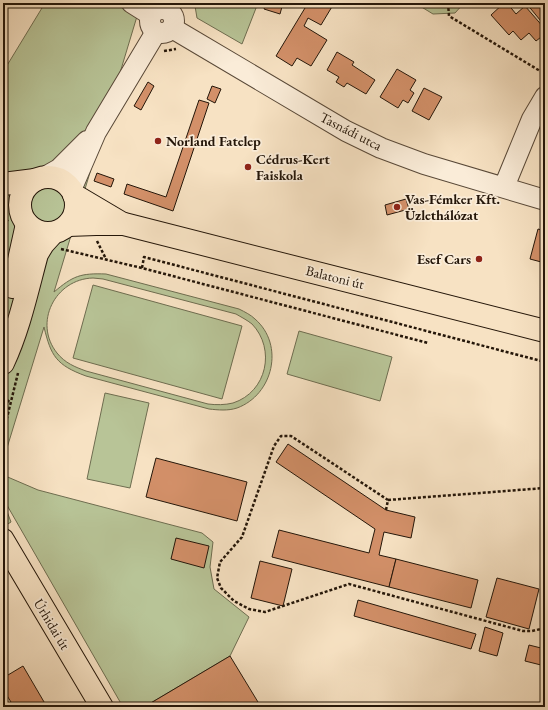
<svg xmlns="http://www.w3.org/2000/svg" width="548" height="710" font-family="'EB Garamond',serif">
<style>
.green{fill:#b8c497;stroke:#6e6d50;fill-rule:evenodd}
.building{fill:#d39069;stroke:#241609}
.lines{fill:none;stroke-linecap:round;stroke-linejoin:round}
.minor-casing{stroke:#594938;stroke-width:22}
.major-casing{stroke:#241609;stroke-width:24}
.path{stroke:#241609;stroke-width:2.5;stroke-dasharray:3 2;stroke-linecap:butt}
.minor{stroke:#faecd8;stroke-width:20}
.major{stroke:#f7e2c3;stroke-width:22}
.poi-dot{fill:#8f2418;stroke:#faecd8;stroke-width:1.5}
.labels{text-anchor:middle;stroke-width:3.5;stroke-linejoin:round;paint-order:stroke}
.street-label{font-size:14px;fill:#241609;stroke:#faecd8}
.poi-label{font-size:14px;font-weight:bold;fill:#241609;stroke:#faecd8;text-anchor:start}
</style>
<rect width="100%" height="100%" fill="#f7e2c3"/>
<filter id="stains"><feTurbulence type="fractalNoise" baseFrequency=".005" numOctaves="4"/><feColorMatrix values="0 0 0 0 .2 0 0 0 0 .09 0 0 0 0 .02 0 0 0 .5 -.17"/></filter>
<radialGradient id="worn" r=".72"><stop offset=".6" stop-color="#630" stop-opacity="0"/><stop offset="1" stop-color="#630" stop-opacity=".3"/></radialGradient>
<g class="green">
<path d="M45,3h96l-87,289c19,-16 26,-19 52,-18l133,35c6,3 12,6 16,10 30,26 18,76 -18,89 -9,3 -19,2 -28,1l-123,-33c-30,-11 -35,-20 -42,-49l-41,134v-215l2,-8 -2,-7v-159zM93,278l10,1 133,35c5,3 11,6 16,10 24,25 15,68 -19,79 -8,2 -17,2 -25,1l-122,-33c-11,-4 -21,-8 -29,-18 -24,-30 -2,-74 36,-75z"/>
<polygon points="197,3 258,3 242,44 197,18 195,6"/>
<polygon points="415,3 464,3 455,13 433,14"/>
<polygon points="93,285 242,326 222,399 73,358"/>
<polygon points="299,331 392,357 380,401 287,374"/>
<polygon points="105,393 149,403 130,488 87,479"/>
<polygon points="3,475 38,490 202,533 213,542 210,567 214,589 249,617 230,656 144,707 123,707 4,500"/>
<polygon points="3,501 11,522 3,527"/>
</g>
<g class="building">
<polygon points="266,3 283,3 280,14 264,9"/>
<polygon points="308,3 330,3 333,5 321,25 308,18 304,26 327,40 311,66 297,58 292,66 276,56"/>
<polygon points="504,3 507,3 516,14 525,6 545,29 545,34 536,41 529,33 521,40 513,31 509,35 491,15"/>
<polygon points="526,3 545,3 545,26"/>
<polygon points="337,52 354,62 352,65 375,80 366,94 347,83 344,87 336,82 339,77 327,70"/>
<polygon points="397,69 416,80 410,90 414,93 408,103 403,100 398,108 380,97"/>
<polygon points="148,82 154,86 141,110 134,106"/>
<polygon points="212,86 221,89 215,103 207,99"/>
<polygon points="424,88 442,97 429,120 412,111"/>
<polygon points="199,100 209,103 173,211 124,194 127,184 166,197"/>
<polygon points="97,173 114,179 111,187 94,181"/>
<polygon points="406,199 409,209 387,215 385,205"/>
<polygon points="538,229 545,231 545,263 530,259"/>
<polygon points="288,444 386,510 415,517 411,538 384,532 379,555 396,559 389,587 272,557 279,530 369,553 375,529 276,462"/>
<polygon points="156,458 247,482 237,521 146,497"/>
<polygon points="176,538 209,546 204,568 171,559"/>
<polygon points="396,559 478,580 471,608 389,587"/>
<polygon points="260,561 292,569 283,606 251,598"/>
<polygon points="497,578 539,589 529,629 486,617"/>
<polygon points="358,600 476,634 471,649 354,616"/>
<polygon points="485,627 503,633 497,656 479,651"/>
<polygon points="529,645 545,649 545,666 525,661"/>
<polygon points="230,656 261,707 144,707"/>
<polygon points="23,666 47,707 14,707 3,689 3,678"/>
</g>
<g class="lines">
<g class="minor-casing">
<g id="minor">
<polyline points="132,3 151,15"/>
<circle cx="162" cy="21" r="12"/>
<polyline points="172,28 346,131 381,148 424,164 545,200"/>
<polyline points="43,178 59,169 87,141"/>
<polyline points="504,187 532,119 545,97"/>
<polyline points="71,190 96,132 156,32"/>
</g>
</g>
<g class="major-casing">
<g id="major">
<circle cx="48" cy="205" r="28"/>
<polyline points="3,184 35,180"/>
<polyline points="74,195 123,224"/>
<polyline points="68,225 96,224 124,224 545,331"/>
<polyline points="13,287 27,224"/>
<path d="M3,363c16,-34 24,-72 34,-109l6,-10 10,-11"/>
<polyline points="3,540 102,707"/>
</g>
</g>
<g class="path">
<polyline points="448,3 449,16 545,74"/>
<polyline points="164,51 176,49"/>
<polyline points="3,215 9,223"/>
<polyline points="97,241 106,259"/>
<polyline points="61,249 142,268 428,343"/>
<polyline points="142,268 144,257 545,362"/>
<polyline points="3,397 11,403"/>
<polyline points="3,434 18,373"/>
<polyline points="388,500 545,488"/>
<polyline points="386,510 388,500 291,436 281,436 274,446 242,537 220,562 217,578 221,588 234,601 249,609 265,612 349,584 523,631 532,631 545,628"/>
</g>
<use href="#minor" class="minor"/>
<use href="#major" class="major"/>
</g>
<g class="poi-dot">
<circle cx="158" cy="141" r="4"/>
<circle cx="248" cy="167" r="4"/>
<circle cx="397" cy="207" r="4"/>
<circle cx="479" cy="259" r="4"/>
</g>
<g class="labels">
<g class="street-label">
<text transform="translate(351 131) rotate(27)" y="5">Tasnádi utca</text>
<text transform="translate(335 277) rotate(14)" y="5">Balatoni út</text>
<text transform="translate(52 624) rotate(59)" y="5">Úrhidai út</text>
</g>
<g class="poi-label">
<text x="166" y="146">Norland Fatelep</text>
<text x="256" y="164">Cédrus-Kert<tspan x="256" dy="16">Faiskola</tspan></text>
<text x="405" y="204">Vas-Fémker Kft.<tspan x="405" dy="16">Üzlethálózat</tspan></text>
<text x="471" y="264" text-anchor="end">Esef Cars</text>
</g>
</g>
<rect width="548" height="710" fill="none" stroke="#f7e2c3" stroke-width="16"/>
<rect x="4" y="4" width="540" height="702" fill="none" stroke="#241609" stroke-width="2"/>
<rect x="8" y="8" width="532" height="694" fill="none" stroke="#241609"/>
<rect width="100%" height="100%" filter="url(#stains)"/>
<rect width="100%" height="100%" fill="url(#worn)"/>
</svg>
